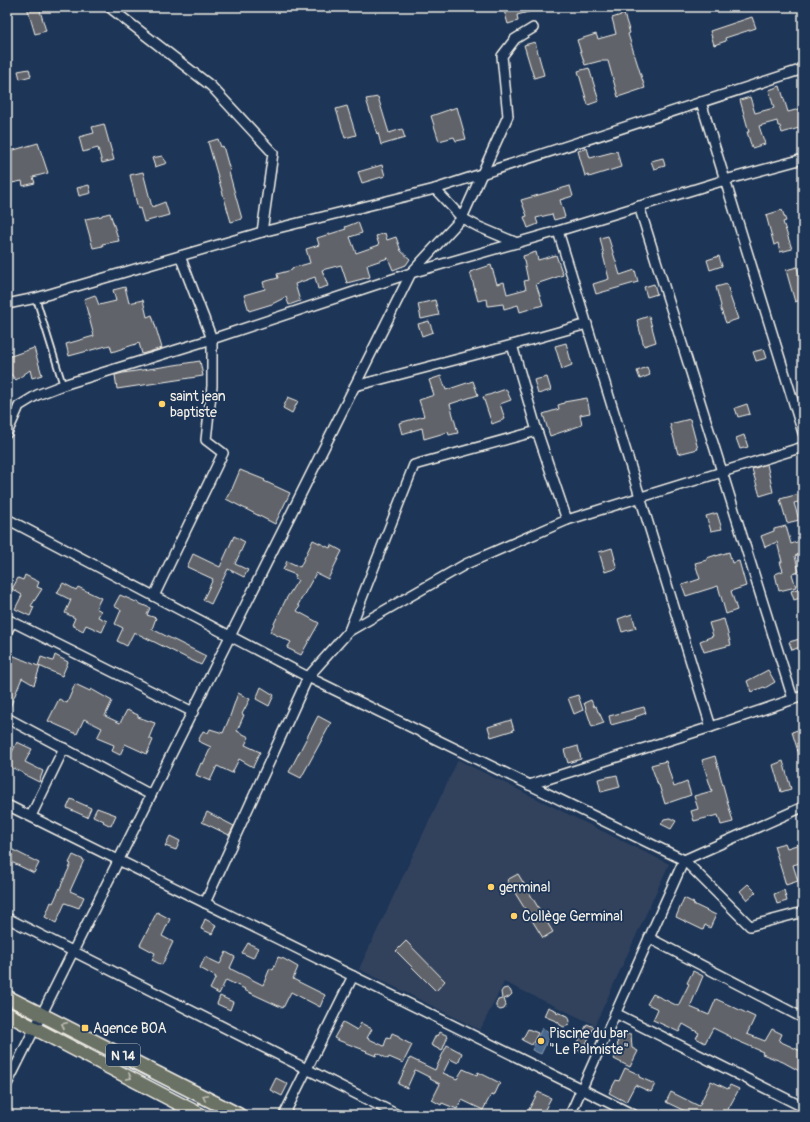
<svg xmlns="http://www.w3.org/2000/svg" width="810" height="1122" font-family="Pangolin,sans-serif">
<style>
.built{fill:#31435d}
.water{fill:#48688e;stroke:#8d9fb2}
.building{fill:#61646b;stroke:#f4f1e8}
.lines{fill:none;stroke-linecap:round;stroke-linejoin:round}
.lane-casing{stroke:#f4f1e8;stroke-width:8}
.street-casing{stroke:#f4f1e8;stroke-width:12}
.primary-casing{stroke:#f4f1e8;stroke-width:16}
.lane{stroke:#1d3557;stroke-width:4.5}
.street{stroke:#1d3557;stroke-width:9}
.primary{stroke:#6b7165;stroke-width:13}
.oneway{stroke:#bdbeb4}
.poi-dot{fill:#ffd166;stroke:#1d3557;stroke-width:1.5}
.labels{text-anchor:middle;stroke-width:3.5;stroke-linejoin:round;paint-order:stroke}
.shield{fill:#1d3557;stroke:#b4b9bc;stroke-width:1}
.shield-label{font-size:13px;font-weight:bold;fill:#f4f1e8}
.poi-label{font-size:14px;fill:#f4f1e8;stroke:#1d3557;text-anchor:start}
</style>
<rect width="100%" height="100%" fill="#1d3557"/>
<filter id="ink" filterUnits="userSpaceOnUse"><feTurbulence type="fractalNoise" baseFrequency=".025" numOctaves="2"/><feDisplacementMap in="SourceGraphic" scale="8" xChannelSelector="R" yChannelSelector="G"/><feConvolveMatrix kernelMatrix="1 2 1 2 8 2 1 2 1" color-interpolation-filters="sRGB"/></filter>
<g filter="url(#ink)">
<polygon class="built" points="458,760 669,864 595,1025 504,982 480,1030 359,969"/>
<polygon class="water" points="542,1028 551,1033 541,1054 532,1050"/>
<g class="building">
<polygon points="27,7 39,7 46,31 35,34"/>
<polygon points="503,7 536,7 536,10 517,15 518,21 508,24"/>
<polygon points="624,14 630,33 628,34 645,88 618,97 608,61 600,61 585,65 577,40 596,34 598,39 616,34 612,18"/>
<polygon points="752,17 756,28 725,38 726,41 714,45 710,31"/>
<polygon points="535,42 544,75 534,78 524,45"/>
<polygon points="589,68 599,101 588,105 578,71"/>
<polygon points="29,69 31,76 20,79 18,71"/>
<polygon points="780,86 788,112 803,108 803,125 799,126 799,128 782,133 780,126 778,126 777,121 759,126 765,144 752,148 747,132 749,132 740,100 750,97 755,113 774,108 769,90"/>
<polygon points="378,97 389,133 402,129 405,138 381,145 378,133 377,134 366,99"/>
<polygon points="347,106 356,135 345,138 336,109"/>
<polygon points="457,107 466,139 456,141 454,137 439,141 431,116"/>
<polygon points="104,124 114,160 102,163 98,148 83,152 79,137 94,133 92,127"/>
<polygon points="218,139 221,147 223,146 230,171 229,172 242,219 231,222 208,142"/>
<polygon points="38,143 48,173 33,177 35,183 23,186 22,181 7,184 7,152"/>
<polygon points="587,148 590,158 617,151 621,167 589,177 588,175 585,176 578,151"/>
<polygon points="162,156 167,163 155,167 152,158"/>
<polygon points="663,158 665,166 654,169 651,161"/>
<polygon points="382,165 385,176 362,183 358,172"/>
<polygon points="143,172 152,207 165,202 169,215 144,222 140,208 138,209 130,175"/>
<polygon points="89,185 91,193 79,196 77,188"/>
<polygon points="570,186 573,196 560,200 565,217 554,220 552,214 536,218 538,224 528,228 524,217 527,216 521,200"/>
<polygon points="782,210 786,221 783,222 792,249 780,252 778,243 774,245 766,215"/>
<polygon points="110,213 119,241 102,244 103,246 93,248 85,219 102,216 102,215"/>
<polygon points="358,222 362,233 350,237 356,253 379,245 376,236 385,233 387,240 396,237 401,251 410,259 406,265 393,270 388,258 367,265 370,277 347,283 341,265 322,270 328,286 318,289 315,277 295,284 300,301 289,305 286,297 272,304 249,311 244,295 265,289 263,282 278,278 277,274 292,270 292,268 310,263 306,249 319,245 317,238 346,229 345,227"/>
<polygon points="608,236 620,275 635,270 638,282 596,294 593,284 609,279 603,255 604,255 600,238"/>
<polygon points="536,252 538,260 556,255 563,275 536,284 543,305 520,312 518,305 504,309 503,304 488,306 487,299 478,301 470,272 491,265 497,284 504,282 507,294 526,289 524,281 528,280 523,256"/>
<polygon points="719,256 722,266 710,270 707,260"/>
<polygon points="797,267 803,288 803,299 795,302 786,270"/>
<polygon points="654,284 657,294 647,297 644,287"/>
<polygon points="727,284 731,299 738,319 726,323 720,307 721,306 716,287"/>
<polygon points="125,287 129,303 143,300 147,317 152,315 162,348 142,354 139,343 112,352 110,345 69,356 66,344 94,336 84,299 95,295 99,305 116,301 113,290"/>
<polygon points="435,300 439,315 421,319 418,304"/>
<polygon points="649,316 656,342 644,346 637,320"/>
<polygon points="429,321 433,332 422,336 418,324"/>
<polygon points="566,343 572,365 562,369 555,346"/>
<polygon points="34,348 42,375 32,378 30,370 16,380 7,370 7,359 11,356"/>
<polygon points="764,349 767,358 756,361 753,352"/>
<polygon points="200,361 203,376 117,389 115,375 123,373"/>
<polygon points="647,367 650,375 640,379 637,371"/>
<polygon points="441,376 446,390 473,381 478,395 450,404 458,433 449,435 448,432 424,439 422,428 402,434 399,423 424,416 419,400 434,395 429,380"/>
<polygon points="547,377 551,390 538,394 534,380"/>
<polygon points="506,389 511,400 500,404 505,419 492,424 483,397"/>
<polygon points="288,397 298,401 292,413 283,408"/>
<polygon points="587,398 590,413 580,415 582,425 550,436 543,414 559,409 558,405 564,403 564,402"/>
<polygon points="747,404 750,414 738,417 735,408"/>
<polygon points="690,419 698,449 678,454 670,424"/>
<polygon points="744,435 748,447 740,449 736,438"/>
<polygon points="767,464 773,492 760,496 752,469"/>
<polygon points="240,470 265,480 264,481 290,493 275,524 226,499 232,488 232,489"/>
<polygon points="803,493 803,501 794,503 799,520 787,523 780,499"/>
<polygon points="717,513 722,529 711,531 706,516"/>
<polygon points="786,526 791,544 803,540 803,553 795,556 799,572 792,574 796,587 779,591 775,574 783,571 780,562 782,562 777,542 765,547 761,536 774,531 774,529"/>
<polygon points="234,536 245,542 235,564 248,570 244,577 228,569 211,604 203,600 213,579 187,567 193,554 220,567"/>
<polygon points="313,540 330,548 331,545 342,551 328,579 316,573 298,605 300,606 297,611 319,623 301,655 287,648 291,642 270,632 286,599 298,580 295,578 296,575 283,570 287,561 300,567"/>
<polygon points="612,548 615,559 614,559 617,568 605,572 599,552"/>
<polygon points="729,552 732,563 739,561 746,586 731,591 737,610 726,614 718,586 686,596 682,585 700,579 695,563 707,560 707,558 716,555 716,556"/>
<polygon points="25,575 39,582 37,587 42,589 31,606 34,607 30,616 15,609 22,595 12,589 18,578 23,580"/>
<polygon points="63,583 76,590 78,587 101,598 96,608 101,611 98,617 107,621 102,632 86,625 83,631 72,625 75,618 65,613 71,600 57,593"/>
<polygon points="803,587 803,597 794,600 791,591"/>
<polygon points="120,595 150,608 147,615 156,618 152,629 206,656 201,665 134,632 127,646 117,641 123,628 115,624 121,610 114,606"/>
<polygon points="632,614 636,628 622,632 618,619"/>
<polygon points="724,619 731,645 704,652 700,641 713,636 709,623"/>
<polygon points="803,638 803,646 792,650 789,642"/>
<polygon points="12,655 38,666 41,657 53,661 55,655 68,662 62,676 39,666 40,667 34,685 22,678 8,712 7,712 7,677 11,666 7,664"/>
<polygon points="768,670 775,682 765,688 764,687 751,692 747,681"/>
<polygon points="75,684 90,691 91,689 112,701 105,716 120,723 127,710 138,715 138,717 155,723 149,738 153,740 147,754 125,744 120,755 112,751 114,745 97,738 102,728 84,719 77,734 48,721 59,699 67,703"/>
<polygon points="261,687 274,695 269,706 256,699"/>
<polygon points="238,693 250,699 242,714 244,715 237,731 249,737 245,745 260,752 253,767 239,759 232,773 217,766 210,781 196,775 201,763 203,764 211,747 198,741 203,731 208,733 210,729 223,733 229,719"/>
<polygon points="578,695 583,710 574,714 568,698"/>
<polygon points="591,700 594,707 596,706 598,712 599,712 604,723 592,727 584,703"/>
<polygon points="644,707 646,713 635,717 636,718 611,725 609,716"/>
<polygon points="318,716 331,723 301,778 289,772"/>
<polygon points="511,720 514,730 491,737 488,727"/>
<polygon points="803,728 803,761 801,761 792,732"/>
<polygon points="17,742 32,749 25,762 43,771 39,782 23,774 23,773 7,765 7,762"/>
<polygon points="578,746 581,759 568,763 564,750"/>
<polygon points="715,756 733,822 721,825 718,815 694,821 691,811 698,809 694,796 712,791 702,760"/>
<polygon points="666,761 674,787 687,782 691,795 665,804 659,785 658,785 651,765"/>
<polygon points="783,761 791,789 781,792 773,765"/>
<polygon points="617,775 620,787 601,792 598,779"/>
<polygon points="71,799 91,808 87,817 67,808"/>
<polygon points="97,808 116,815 111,826 103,822 104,821 93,816"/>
<polygon points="207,812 234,826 229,835 202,822"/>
<polygon points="670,818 676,821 671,829 661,824 664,819"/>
<polygon points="170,836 180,841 176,850 165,846"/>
<polygon points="785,843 787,848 803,843 803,862 793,865 798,881 786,885 774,846"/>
<polygon points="7,847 39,863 34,873 7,860"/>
<polygon points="73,855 84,860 70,891 84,897 79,908 65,903 56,923 45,917 51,902 53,903 71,864 69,863"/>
<polygon points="518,874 553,932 543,938 507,880"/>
<polygon points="748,884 756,892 747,900 740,891"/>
<polygon points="784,890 787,901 777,904 774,894"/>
<polygon points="684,898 694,903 693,904 716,915 710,928 705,925 703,930 676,917"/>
<polygon points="157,912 170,919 162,936 173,942 162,965 152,960 155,953 140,945"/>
<polygon points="205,919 216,925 212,934 201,929"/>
<polygon points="406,941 445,981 436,991 396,951"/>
<polygon points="248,943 258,948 253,958 242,953"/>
<polygon points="226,952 235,957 230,968 231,968 231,969 263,985 270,968 273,970 278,957 284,959 298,967 293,979 325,995 320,1007 291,992 283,1008 244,990 245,989 226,980 219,994 210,989 216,977 200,968 205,957 220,964"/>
<polygon points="693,971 703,976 690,1007 709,1015 716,999 755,1017 747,1034 765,1041 772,1029 782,1034 779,1041 803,1052 803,1073 783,1062 762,1054 763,1052 731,1038 731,1037 713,1028 705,1043 696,1038 699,1033 683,1024 679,1032 653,1020 658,1009 647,1004 653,994 678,1006 689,984 687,983"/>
<polygon points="507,988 510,990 512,994 509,997 504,999 506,1005 504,1009 500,1010 496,1007 496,1004 498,1000 502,999 501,992 503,989"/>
<polygon points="220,996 233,1002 230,1010 217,1004"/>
<polygon points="548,1007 557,1011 556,1012 568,1016 570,1021 569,1025 564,1027 560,1025 558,1022 544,1016"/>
<polygon points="343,1022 357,1030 361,1023 372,1029 367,1038 384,1046 387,1037 390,1038 392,1033 399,1036 399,1038 412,1045 403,1063 389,1057 388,1059 377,1053 376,1056 366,1052 367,1051 340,1041 334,1038"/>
<polygon points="587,1024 594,1027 582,1052 575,1049"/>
<polygon points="528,1029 538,1033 532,1045 522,1040"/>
<polygon points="440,1032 448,1036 442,1051 431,1045 436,1035 438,1036"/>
<polygon points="617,1034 631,1034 632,1048 638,1051 630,1067 614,1059 618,1051"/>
<polygon points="447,1045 462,1053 458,1063 450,1059 443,1073 457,1079 463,1069 477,1075 478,1072 500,1083 494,1096 491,1095 483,1110 462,1100 457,1109 442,1103 441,1105 432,1100 440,1084 430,1079 431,1078 415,1070 407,1088 398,1084 410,1058 435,1070"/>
<polygon points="625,1068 640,1075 639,1077 655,1084 651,1092 635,1085 626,1102 609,1093 616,1080 619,1081"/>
<polygon points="276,1078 288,1084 282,1096 270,1090"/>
<polygon points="711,1081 728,1089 730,1085 739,1089 725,1115 693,1115 666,1102 671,1092 699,1106"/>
<polygon points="538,1092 551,1098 542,1115 526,1115"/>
</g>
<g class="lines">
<g class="lane-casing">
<polyline id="lane" points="36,298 63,385"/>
</g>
<g class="street-casing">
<g id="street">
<polyline points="109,7 211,86 273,153 262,232"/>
<polyline points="701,102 803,433"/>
<polyline points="435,189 462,218 479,227 517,243"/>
<polyline points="639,206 793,699"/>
<polyline points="558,231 711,727"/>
<polyline points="7,304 36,298 262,232 435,189 803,69"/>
<polyline points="512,345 537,431 567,520"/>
<polyline points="355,386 512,345 587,324"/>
<polyline points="7,433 19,406 37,395 63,385 212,339 411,273 558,231 725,180 803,159"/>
<polyline points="7,519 308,677 684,860 750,926 803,912"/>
<polyline points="154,596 223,453 206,440 212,386 212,339 180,256"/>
<polyline points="7,619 193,712"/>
<polyline points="7,631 12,622"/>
<polyline points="349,631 466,564 567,520 803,447"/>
<polyline points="7,718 151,795"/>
<polyline points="529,785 711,727 803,696"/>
<polyline points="7,805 634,1115"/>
<polyline points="31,816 64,748"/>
<polyline points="205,903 308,677 349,631 414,465 537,431"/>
<polyline points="7,918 398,1115"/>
<polyline points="649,938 803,1018"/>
<polyline points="615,1013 803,1107"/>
<polyline points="7,1084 411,273 462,218 508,116 502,56 515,39 533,28"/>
<polyline points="284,1115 353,976"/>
<polyline points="570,1115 684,860 803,807"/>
</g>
</g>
<g class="primary-casing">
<g id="primary">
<polyline points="7,997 239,1115"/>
<polyline points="7,1014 201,1115"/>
</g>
</g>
<use href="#lane" class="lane"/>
<use href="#street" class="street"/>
<use href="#primary" class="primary"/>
</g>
<defs><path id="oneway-chevron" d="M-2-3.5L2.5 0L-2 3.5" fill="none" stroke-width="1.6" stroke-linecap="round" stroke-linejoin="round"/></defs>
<g class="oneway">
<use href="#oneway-chevron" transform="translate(64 1025) rotate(-153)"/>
<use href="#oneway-chevron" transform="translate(129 1077) rotate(27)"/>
<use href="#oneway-chevron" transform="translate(205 1097) rotate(-153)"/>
</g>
</g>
<g class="poi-dot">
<circle cx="162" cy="404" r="4"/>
<circle cx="491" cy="887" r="4"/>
<circle cx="514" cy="916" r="4"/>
<rect x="81" y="1024" width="8" height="8" rx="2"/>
<circle cx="541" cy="1041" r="4"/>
</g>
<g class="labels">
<rect class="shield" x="106" y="1044" width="34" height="22" rx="3"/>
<g class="shield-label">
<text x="123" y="1060">N 14</text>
</g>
<g class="poi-label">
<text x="170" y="401">saint jean<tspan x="170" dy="16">baptiste</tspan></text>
<text x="499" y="892">germinal</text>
<text x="522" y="921">Collège Germinal</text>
<text x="93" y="1033">Agence BOA</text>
<text x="549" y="1038">Piscine du bar<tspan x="549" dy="16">"Le Palmiste"</tspan></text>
</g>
</g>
<rect width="810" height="1122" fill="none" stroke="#1d3557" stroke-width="24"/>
<rect x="12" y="12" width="786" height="1098" fill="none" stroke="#f4f1e8" stroke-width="1.5" filter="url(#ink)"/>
</svg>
